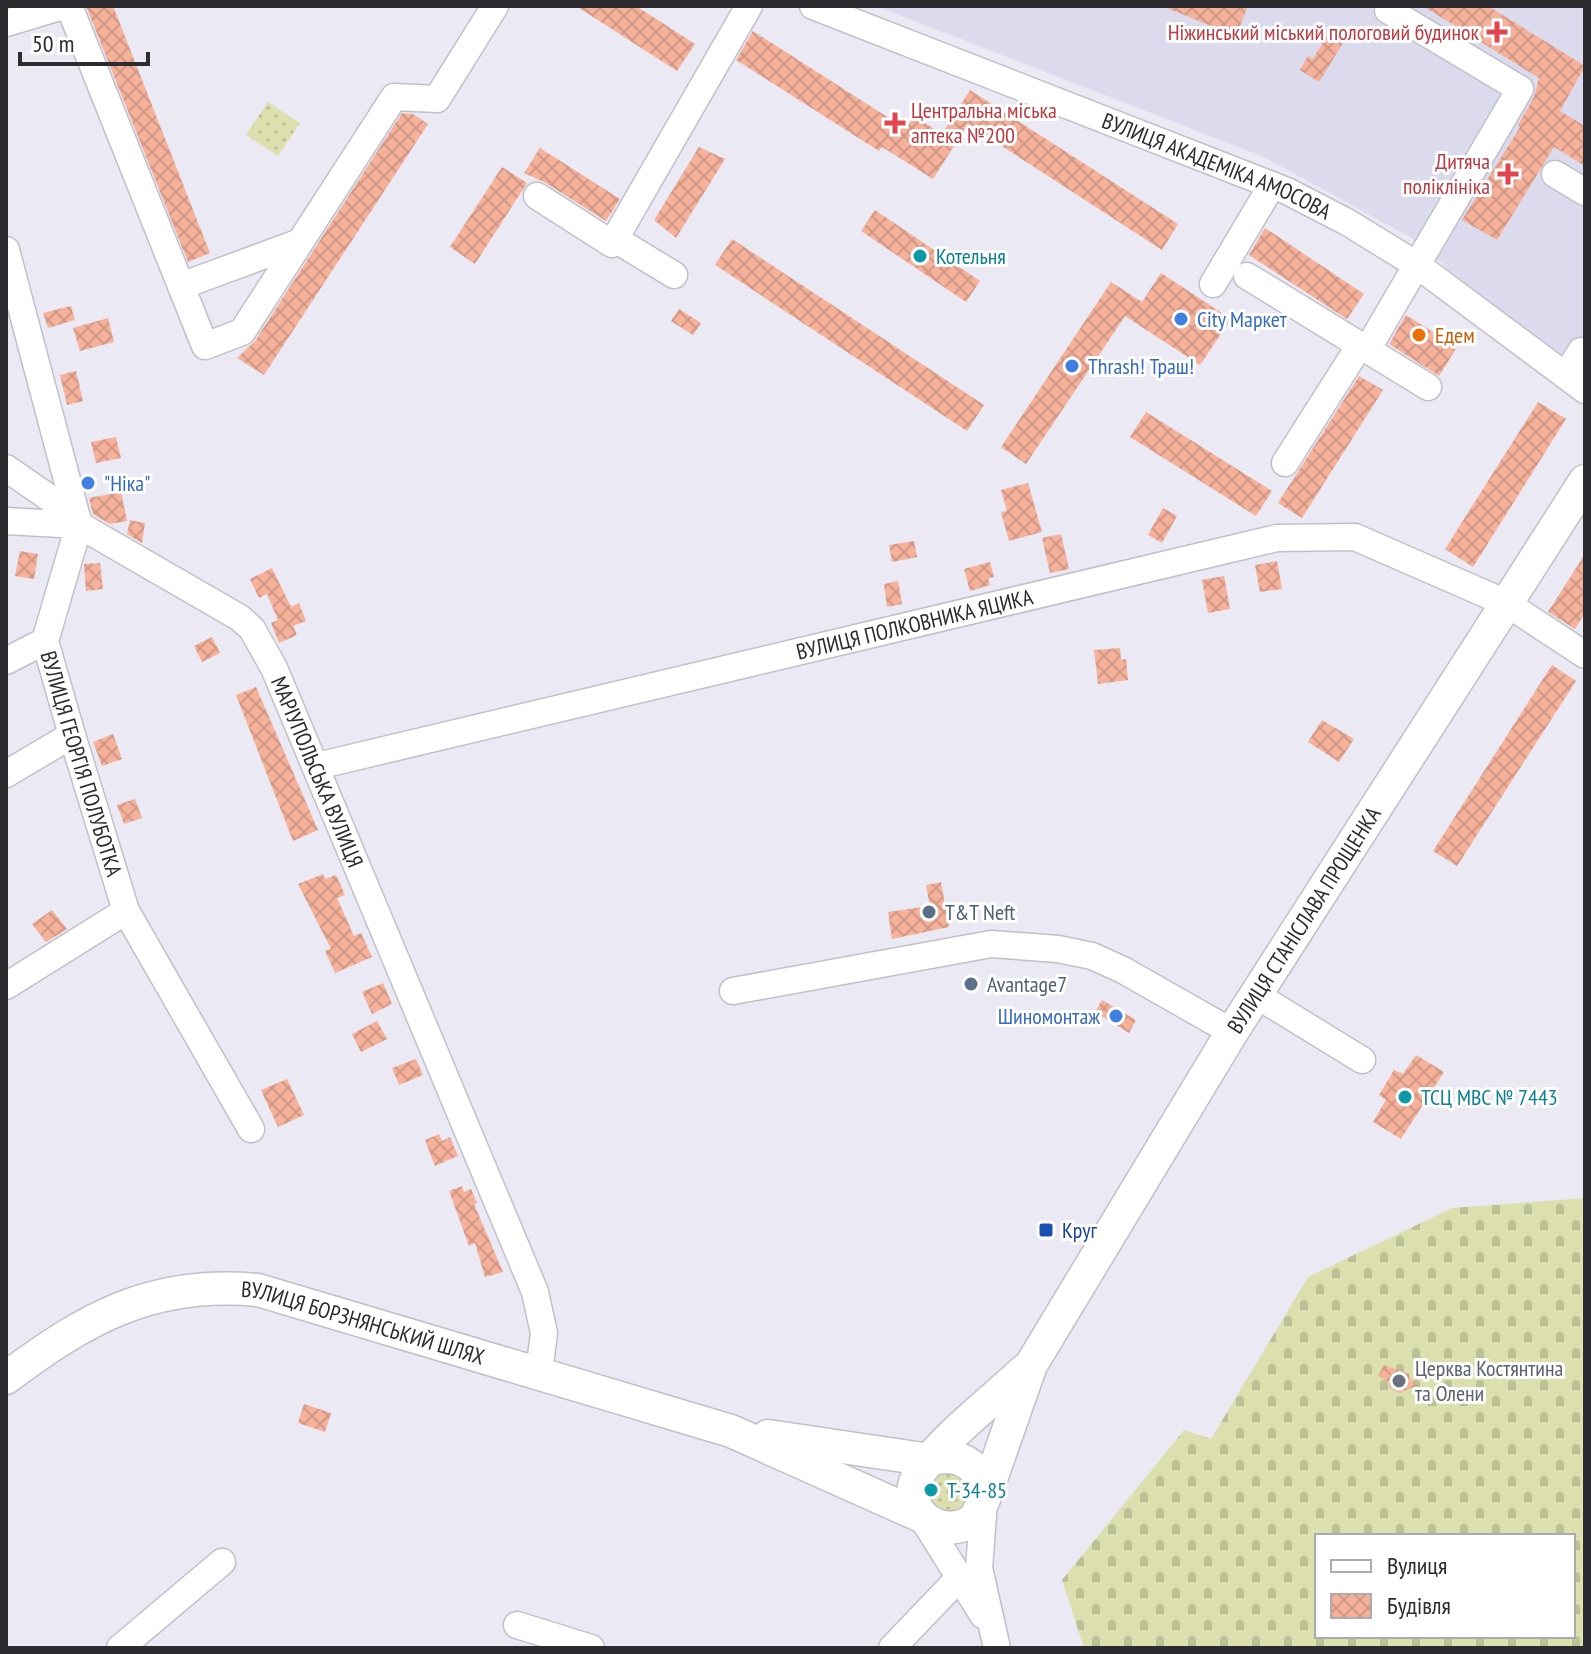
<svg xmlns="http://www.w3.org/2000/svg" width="1591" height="1654" font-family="'PT Sans Narrow',sans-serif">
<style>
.built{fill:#dcdbed}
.green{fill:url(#green-dots)}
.cemetery{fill:url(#cemetery-stones);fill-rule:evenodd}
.building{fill:url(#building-cross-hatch)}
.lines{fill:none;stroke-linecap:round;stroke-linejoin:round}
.minor-casing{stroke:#c1c0ca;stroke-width:29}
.major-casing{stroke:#c1c0ca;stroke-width:35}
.minor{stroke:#fff;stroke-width:26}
.major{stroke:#fff;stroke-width:32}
.health-dot{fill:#e0444e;stroke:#fff;stroke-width:3}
.culture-dot{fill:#0f9aa8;stroke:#fff;stroke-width:3}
.shop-dot{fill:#3f7fe0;stroke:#fff;stroke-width:3}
.food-dot{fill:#e8710a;stroke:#fff;stroke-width:3}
.service-dot{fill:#5c6f8a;stroke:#fff;stroke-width:3}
.transit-dot{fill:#1a4fb4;stroke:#fff;stroke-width:3}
.worship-dot{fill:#6b7280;stroke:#fff;stroke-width:3}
.labels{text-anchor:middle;stroke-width:6;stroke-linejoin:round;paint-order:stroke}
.health-label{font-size:22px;fill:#be3a42;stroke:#fff;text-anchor:end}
.street-label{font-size:22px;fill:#2c2b2f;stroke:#fff}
.culture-label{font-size:22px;fill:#0d838f;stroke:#fff;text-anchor:start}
.shop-label{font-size:22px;fill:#366cbe;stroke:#fff;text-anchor:start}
.food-label{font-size:22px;fill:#c56008;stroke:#fff;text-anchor:start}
.service-label{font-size:22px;fill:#4e5e75;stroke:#fff;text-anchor:start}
.transit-label{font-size:22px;fill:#164399;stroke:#fff;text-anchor:start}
.worship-label{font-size:22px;fill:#5b616d;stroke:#fff;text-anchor:start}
</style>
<defs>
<pattern id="green-dots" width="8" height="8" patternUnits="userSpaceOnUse" patternTransform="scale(2)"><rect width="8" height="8" fill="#dbe0ae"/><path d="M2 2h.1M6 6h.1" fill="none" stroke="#bcc096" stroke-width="1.8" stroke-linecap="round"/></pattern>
<pattern id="cemetery-stones" width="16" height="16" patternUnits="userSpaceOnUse" patternTransform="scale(2)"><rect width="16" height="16" fill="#dbe0ae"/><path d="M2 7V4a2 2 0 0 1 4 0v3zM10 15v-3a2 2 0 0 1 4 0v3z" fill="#bcc096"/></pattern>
<pattern id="building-cross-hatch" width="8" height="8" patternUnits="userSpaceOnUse" patternTransform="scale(2)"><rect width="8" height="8" fill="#f5b19a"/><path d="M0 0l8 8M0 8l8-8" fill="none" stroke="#d29885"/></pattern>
</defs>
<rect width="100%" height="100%" fill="#eae9f4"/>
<polygon class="built" points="876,6 1585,6 1585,371 1455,276 1419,242 1264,157"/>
<g class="green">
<polygon points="268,102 300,123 278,156 246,135"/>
<polygon points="951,1467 973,1485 965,1512 934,1514 923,1484 928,1476"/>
</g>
<path class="cemetery" d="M1585,1198v450h-501l-22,-68 122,-150 27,9 97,-162 144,-69zM1317,1536h256v100h-256z"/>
<g class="building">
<polygon points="86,6 113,6 210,253 188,262"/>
<polygon points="576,6 636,6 695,44 677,71"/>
<polygon points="1162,6 1248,6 1236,36"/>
<polygon points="1423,6 1488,6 1585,66 1560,111 1585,126 1585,166 1554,147 1497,240 1462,220 1520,127 1518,125 1534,97 1539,78"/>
<polygon points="1333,26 1348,35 1319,82 1300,70 1308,56 1313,59"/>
<polygon points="753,31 906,129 914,116 942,134 970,90 1178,224 1162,250 968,124 933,179 882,147 879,151 736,60"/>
<polygon points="402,113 413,114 428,124 264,375 237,358 255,341"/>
<polygon points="699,147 725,159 676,238 654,220"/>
<polygon points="540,148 620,199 606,221 546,183 524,173"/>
<polygon points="502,167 527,183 475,264 450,247"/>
<polygon points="875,210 980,281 966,302 861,231"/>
<polygon points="1265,228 1364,294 1347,319 1249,255"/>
<polygon points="732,239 984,405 967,431 715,265"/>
<polygon points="1161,273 1231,319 1200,365 1125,316 1026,464 1001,447 1111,282 1142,302"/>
<polygon points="71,306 75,320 48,328 43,313"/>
<polygon points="679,309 701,323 693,335 671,321"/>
<polygon points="1406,315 1457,347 1439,376 1389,344"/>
<polygon points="108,318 114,342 80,351 73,328"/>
<polygon points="76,371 83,401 67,405 60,375"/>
<polygon points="1359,376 1383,390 1302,518 1278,503"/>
<polygon points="1538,402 1566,419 1473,567 1445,549"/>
<polygon points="1146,412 1272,491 1256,516 1130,437"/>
<polygon points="116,437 121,458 96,463 91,442"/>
<polygon points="1028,483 1042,532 1009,541 1001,512 1007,511 1001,490"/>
<polygon points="121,492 127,521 110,524 93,514 89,498"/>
<polygon points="1163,508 1177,516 1162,543 1148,535"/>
<polygon points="130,520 145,523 142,543 127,534"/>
<polygon points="1061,534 1069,569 1050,573 1042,538"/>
<polygon points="914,541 917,557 892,562 889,545"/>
<polygon points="20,551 38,554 34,579 15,576"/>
<polygon points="1585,554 1585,613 1575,629 1548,612"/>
<polygon points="1277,561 1282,589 1260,592 1255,565"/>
<polygon points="990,562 994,577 988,578 990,585 970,591 964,569"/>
<polygon points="100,563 103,589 86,591 84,564"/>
<polygon points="272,568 291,607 299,603 306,621 293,626 297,635 279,643 271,623 278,620 267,594 259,598 250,579"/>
<polygon points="1224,576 1230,609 1208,613 1202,580"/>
<polygon points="898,581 902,604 887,607 884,584"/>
<polygon points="212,637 220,653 202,662 194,646"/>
<polygon points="1120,648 1121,660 1126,659 1128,680 1098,684 1094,650"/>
<polygon points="1552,665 1576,681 1457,866 1433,851"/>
<polygon points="256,687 318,830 293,841 236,695"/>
<polygon points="1322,720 1354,739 1339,762 1308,742"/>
<polygon points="113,734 122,759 102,766 93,742"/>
<polygon points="135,799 142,818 124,824 117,805"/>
<polygon points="323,874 325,879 336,875 345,895 337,898 354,936 361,933 372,957 335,973 325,951 331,949 298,884"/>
<polygon points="941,882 949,927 892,939 888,912 930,906 926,885"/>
<polygon points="52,910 67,929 46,942 32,924"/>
<polygon points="383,983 392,1004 372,1014 362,992"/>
<polygon points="1102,1000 1136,1020 1129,1033 1095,1012"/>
<polygon points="377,1021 387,1039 361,1052 352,1034"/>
<polygon points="1416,1055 1444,1072 1401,1139 1373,1122 1386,1100 1379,1095 1394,1070 1403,1074"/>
<polygon points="416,1059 423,1075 399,1085 392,1068"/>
<polygon points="287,1079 304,1115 278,1127 261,1090"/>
<polygon points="439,1134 442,1141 450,1137 458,1156 435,1166 425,1140"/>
<polygon points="462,1186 464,1192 471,1189 477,1203 474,1204 503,1272 485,1277 475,1243 469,1246 449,1191"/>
<polygon points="1384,1365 1409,1374 1410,1380 1418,1385 1399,1393 1389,1387 1389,1382 1378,1376"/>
<polygon points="304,1404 331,1413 325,1432 298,1423"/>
</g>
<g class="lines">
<g class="minor-casing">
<g id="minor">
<polyline points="69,6 205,346 242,332 394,97 437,99 495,6"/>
<path id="s1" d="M813,6l474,185 60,31 70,43 168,125"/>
<polyline points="6,23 63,6"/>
<polyline points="1555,174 1585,192"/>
<polyline points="537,196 612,244 749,6"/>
<polyline points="615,239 674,275"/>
<path id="s2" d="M6,250l73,275 161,93 12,11 22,39 261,624 9,41 -5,39"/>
<polyline points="1247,276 1428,387"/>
<polyline points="1213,284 1272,185"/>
<polyline points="181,286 300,242"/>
<polyline points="1367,350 1520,89 1388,10"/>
<polyline points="1566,376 1581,351"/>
<polyline points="1285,463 1360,345"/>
<polyline points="6,468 74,515"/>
<path id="s3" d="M6,521l73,4 -34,116 27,94 54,176 125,218"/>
<polyline points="6,661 45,641"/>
<path id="s4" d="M317,766l960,-228 78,-1 151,66 79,52"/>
<polyline points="6,774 72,735"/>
<polyline points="6,986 126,911"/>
<polyline points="733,991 991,944 1058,949 1092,956 1123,970 1232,1032"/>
<polyline points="1256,995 1362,1060"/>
<polyline points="984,1502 979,1568 997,1648"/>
<polyline points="921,1516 983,1615"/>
<polyline points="517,1625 591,1648"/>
<polyline points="120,1648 222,1562"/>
<polyline points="892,1648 959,1578"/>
</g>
</g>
<g class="major-casing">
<g id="major">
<path id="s5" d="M6,1378c81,-61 148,-98 252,-88l473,141 190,85"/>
<path d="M768,1436l162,24c21,-7 38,-2 51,17l3,22 -9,20c-36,26 -81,-12 -53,-50 26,-35 71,-69 103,-99"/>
<path id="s6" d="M984,1499l47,-134 201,-333 353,-551"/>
</g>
</g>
<use href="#minor" class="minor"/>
<use href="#major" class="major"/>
</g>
<g class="health-dot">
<path d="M1493 20h8v8h8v8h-8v8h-8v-8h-8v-8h8z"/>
<path d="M891 111h8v8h8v8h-8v8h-8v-8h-8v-8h8z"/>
<path d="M1504 162h8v8h8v8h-8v8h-8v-8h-8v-8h8z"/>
</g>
<g class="culture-dot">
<circle cx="920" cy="256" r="8"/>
<circle cx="1405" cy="1097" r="8"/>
<circle cx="931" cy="1490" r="8"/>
</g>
<g class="shop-dot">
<circle cx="1181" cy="319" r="8"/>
<circle cx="1072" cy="366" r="8"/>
<circle cx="88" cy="483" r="8"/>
<circle cx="1116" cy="1016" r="8"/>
</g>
<circle class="food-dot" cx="1419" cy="335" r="8"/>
<g class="service-dot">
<circle cx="929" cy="912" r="8"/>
<circle cx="971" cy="984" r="8"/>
</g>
<rect class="transit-dot" x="1038" y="1222" width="16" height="16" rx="4"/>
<circle class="worship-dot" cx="1399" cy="1381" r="8"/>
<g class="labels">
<g class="health-label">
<text x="1479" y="40">Ніжинський міський пологовий будинок</text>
<text x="911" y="118" text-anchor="start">Центральна міська<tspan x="911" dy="25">аптека №200</tspan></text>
<text x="1490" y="169">Дитяча<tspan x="1490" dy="25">поліклініка</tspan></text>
</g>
<g class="street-label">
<text dy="8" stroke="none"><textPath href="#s1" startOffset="434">ВУЛИЦЯ АКАДЕМІКА АМОСОВА</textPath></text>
<text dy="8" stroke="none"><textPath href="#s4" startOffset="614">ВУЛИЦЯ ПОЛКОВНИКА ЯЦИКА</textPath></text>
<text dy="8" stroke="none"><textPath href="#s3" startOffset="322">ВУЛИЦЯ ГЕОРГІЯ ПОЛУБОТКА</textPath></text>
<text dy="8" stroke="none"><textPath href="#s2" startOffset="644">МАРІУПОЛЬСЬКА ВУЛИЦЯ</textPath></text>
<text dy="8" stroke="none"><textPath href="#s6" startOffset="664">ВУЛИЦЯ СТАНІСЛАВА ПРОЩЕНКА</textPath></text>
<text dy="8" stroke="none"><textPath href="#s5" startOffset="384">ВУЛИЦЯ БОРЗНЯНСЬКИЙ ШЛЯХ</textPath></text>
</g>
<g class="culture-label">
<text x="936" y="264">Котельня</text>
<text x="1421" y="1105">ТСЦ МВС № 7443</text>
<text x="947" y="1498">Т-34-85</text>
</g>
<g class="shop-label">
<text x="1197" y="327">City Маркет</text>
<text x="1088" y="374">Thrash! Траш!</text>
<text x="104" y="491">"Ніка"</text>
<text x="1100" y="1024" text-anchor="end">Шиномонтаж</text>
</g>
<g class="food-label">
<text x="1435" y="343">Едем</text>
</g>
<g class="service-label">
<text x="945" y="920">T&amp;T Neft</text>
<text x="987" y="992">Avantage7</text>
</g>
<g class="transit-label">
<text x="1062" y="1238">Круг</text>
</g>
<g class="worship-label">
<text x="1415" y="1376">Церква Костянтина<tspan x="1415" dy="25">та Олени</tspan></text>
</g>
</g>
<rect width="1591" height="1654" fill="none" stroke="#2c2b2f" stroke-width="16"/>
<rect x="1315" y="1534" width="260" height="104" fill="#ffffff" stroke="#abaaac" stroke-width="2"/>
<rect x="1331" y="1560" width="40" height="12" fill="#ffffff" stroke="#abaaac" stroke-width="2"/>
<text x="1387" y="1574" font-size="24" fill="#2c2b2f">Вулиця</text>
<rect x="1331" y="1594" width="40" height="24" fill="url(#building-cross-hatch)" stroke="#abaaac" stroke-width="2"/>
<text x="1387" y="1614" font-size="24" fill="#2c2b2f">Будівля</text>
<path d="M20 52v12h128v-12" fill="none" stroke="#2c2b2f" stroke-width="4"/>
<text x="32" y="52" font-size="24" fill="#2c2b2f" stroke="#ffffff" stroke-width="6" paint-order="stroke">50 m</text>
</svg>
